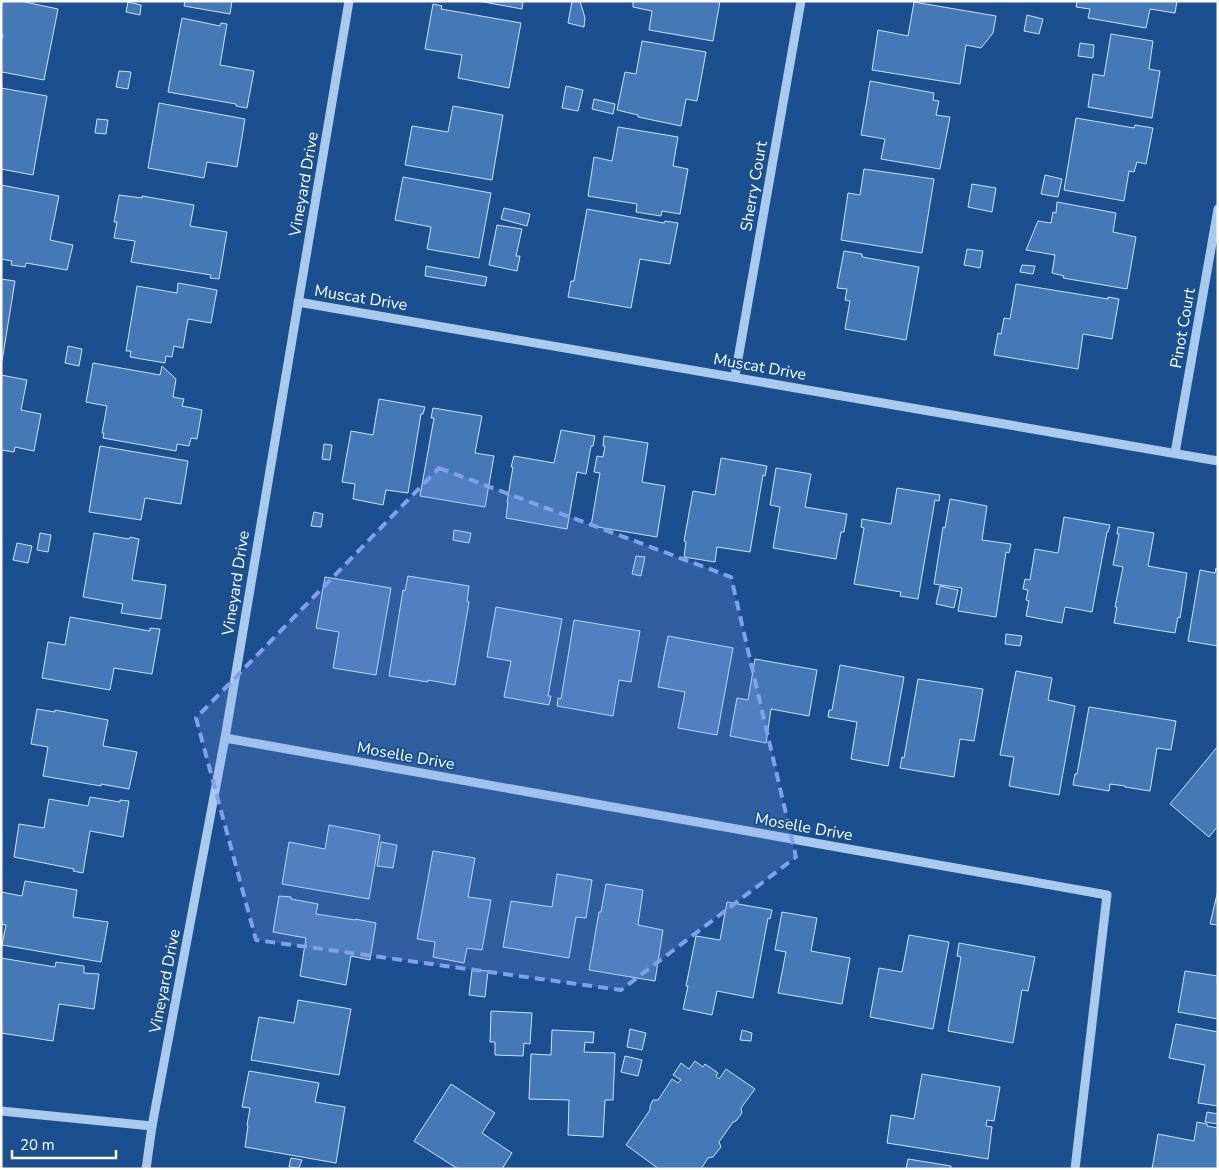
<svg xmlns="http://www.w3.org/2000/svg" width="1219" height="1170" font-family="'Nunito Sans',sans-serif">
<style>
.building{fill:#4478b7;stroke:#cfe3fa}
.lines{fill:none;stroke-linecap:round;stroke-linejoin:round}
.minor{stroke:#a9c9ee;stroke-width:9}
.marked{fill:#839eea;fill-opacity:0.2;stroke:#839eea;stroke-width:4;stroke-dasharray:10 6;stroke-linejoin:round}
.labels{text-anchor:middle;stroke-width:4;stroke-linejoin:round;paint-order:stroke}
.street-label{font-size:16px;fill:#fff;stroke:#1b4f8f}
</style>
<rect width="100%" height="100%" fill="#1b4f8f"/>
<g class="building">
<polygon points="1,1 20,1 58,9 44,80 2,72 1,75 1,41 3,35 1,34"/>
<polygon points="185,1 232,1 230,14 184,6"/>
<polygon points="478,1 523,1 522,9"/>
<polygon points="572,1 580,1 585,18 584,27 568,23"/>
<polygon points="629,1 720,1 713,41 649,30 652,11 633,7 633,2"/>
<polygon points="1077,1 1177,1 1175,13 1150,9 1146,28 1088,18 1090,9 1076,7"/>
<polygon points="128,2 141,5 140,15 126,12"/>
<polygon points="914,2 996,16 993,33 981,48 966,45 960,84 872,70 878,30 908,36"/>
<polygon points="433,4 442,6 441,9 521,23 509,88 458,78 462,55 425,49"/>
<polygon points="1027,15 1043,19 1039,34 1024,31"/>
<polygon points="182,18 220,26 221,23 227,24 220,65 254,71 247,108 236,106 236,104 168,92"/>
<polygon points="1111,34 1153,41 1149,69 1160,71 1152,118 1088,107 1093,74 1104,76"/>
<polygon points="642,41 706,52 697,101 686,99 681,126 638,117 638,115 617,110 625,72 636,74"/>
<polygon points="1080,43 1094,45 1093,58 1078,56"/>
<polygon points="119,71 131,72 128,89 116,87"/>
<polygon points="870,81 934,93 933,100 939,101 936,115 950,117 940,169 881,159 885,139 861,135"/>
<polygon points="566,86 583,90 578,111 562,108"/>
<polygon points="1,88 47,96 33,175 1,169"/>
<polygon points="594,99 615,104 613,114 592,109"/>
<polygon points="159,103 245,119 237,167 207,162 204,178 148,168"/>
<polygon points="453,106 503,115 492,180 405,165 412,126 448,132"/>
<polygon points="1076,118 1134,128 1135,125 1153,128 1146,164 1137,162 1134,172 1129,171 1124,201 1064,190"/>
<polygon points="97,119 108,120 106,134 95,133"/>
<polygon points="618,127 678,137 673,166 688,169 680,214 662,211 661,216 636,212 637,204 588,196 594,157 612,161"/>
<polygon points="864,169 934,179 922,253 841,240 848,193 860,195"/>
<polygon points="1045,175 1062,179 1058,197 1041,194"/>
<polygon points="403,177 491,193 479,258 427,249 431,227 395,220"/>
<polygon points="972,184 996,188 992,212 968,207"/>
<polygon points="1,185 59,196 50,240 73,245 67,270 26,263 25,267 11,265 12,261 1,259"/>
<polygon points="119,195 142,198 142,196 194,205 190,226 227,232 219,279 210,278 211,275 131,262 135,241 114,238 117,222 114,222"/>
<polygon points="1057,202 1116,213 1113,232 1136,237 1127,289 1063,278 1064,276 1052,273 1055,255 1026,250 1038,221 1051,223 1053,212 1056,213"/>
<polygon points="504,208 530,214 527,226 501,219"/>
<polygon points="587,209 664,223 665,221 678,223 670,264 640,259 631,308 568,297 571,281 574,281"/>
<polygon points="497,225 522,229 516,256 520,256 517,271 489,265"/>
<polygon points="967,249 983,251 980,268 964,265"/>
<polygon points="844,251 862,254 862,257 919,267 906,340 845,329 850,301 845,300 847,289 837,288"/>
<polygon points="1022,265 1035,266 1033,274 1020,272"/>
<polygon points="426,266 487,277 485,286 425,276"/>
<polygon points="1,279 15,281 2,361 1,361"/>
<polygon points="178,283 217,290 211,323 188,319 183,348 174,346 172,357 166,356 165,363 130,357 131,351 126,351 137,286 177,293"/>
<polygon points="1016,284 1108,299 1108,297 1119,299 1112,339 1083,334 1078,369 994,355 998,333 1001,334 1004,318 1010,319"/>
<polygon points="68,346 82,349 79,366 65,363"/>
<polygon points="93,363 160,375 162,366 176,379 173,397 184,399 182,406 202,410 197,439 191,438 189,446 177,444 176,451 103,438 104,433 102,433 107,406 86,402"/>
<polygon points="1,375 27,380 21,410 41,414 34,451 15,447 14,452 1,450"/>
<polygon points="379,399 425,407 423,414 421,414 408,493 386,490 383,505 353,499 355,484 342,482 351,431 373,435"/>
<polygon points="433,408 482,416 475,453 494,456 485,507 420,496 434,418 431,418"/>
<polygon points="561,430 595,436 593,446 591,446 586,474 577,472 567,529 506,518 508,502 507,502 513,467 511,467 514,456 554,463"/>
<polygon points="604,436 648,443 642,482 665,486 657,537 591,526 600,473 594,472 597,456 603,457 605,446 603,446"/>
<polygon points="324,444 332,445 330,460 322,459"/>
<polygon points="100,446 188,461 181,504 145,498 141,520 89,512"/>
<polygon points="721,458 767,466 765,476 763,475 750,552 717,547 715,562 684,557 686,542 684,541 693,491 715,495"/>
<polygon points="776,468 811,474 805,507 847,514 844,532 841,532 836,559 773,548 780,507 770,505"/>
<polygon points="897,488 940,495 939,501 935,500 918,599 900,596 901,592 854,584 864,528 861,527 862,519 891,524"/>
<polygon points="950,499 987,506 982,540 1011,544 1009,553 1006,552 996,617 958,611 962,588 934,584 943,527 945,528"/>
<polygon points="314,512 323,514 321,527 311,526"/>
<polygon points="1064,517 1110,525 1108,532 1107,532 1092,612 1065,607 1062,623 1026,616 1029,601 1026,600 1028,590 1023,589 1025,579 1030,580 1035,549 1058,553"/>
<polygon points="1118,527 1154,533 1148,566 1187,573 1180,618 1178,617 1175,633 1114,623 1117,607 1115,607 1123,567 1113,565 1119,534 1117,534"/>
<polygon points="454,530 471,533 469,543 453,540"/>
<polygon points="40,533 51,535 48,552 37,550"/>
<polygon points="94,533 129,539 130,537 139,539 132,580 166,585 161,619 121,613 123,604 83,597"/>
<polygon points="17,543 32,546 28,563 13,560"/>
<polygon points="636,556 645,557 641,576 632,574"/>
<polygon points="1216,568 1218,569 1218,646 1188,641 1200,570 1215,573"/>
<polygon points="408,576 469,586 467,601 469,602 455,685 428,680 428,682 389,676 403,590 405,591"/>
<polygon points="325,577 391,588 376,675 333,668 339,632 316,628"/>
<polygon points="940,586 958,590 954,608 936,604"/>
<polygon points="496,607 562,619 548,696 551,696 549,705 504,697 511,661 487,657"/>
<polygon points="70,617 150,631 150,628 160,629 152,674 114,668 110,690 42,678 48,642 65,645"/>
<polygon points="574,620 640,631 631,682 619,680 613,716 557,706 558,698 561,699"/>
<polygon points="1006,634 1022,636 1020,646 1005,644"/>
<polygon points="668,636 733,648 717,735 678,728 685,692 658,687"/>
<polygon points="755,659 817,670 809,716 771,709 766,743 730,736 737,698 748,700"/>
<polygon points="840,665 904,677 888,766 851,759 857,722 828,717 829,710 832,710"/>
<polygon points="1016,671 1052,678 1048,700 1075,706 1059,795 1009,786 1014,757 1000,755"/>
<polygon points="918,679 983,689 974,741 960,739 954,777 900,768 902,757 904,758"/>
<polygon points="1089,707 1176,721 1171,750 1157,748 1150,791 1125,787 1125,786 1110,784 1109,791 1073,785 1075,774 1077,774"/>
<polygon points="37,709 55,712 55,710 108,720 103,746 137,752 129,789 101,784 101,786 43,776 48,747 31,744"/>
<polygon points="1218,746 1218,826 1209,837 1170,804"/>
<polygon points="90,797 120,802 120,800 129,801 123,837 90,831 83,873 73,871 74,869 14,857 19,824 44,828 49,799 88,806"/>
<polygon points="329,825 380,835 369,899 282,884 289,842 325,849"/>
<polygon points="381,842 397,845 393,868 377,866"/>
<polygon points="433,851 475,858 468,897 491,900 482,950 467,948 464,963 433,957 435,942 417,939"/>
<polygon points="557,874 592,880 586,918 576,917 569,958 503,947 511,901 552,907"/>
<polygon points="25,881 77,890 73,917 108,922 101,962 2,945 6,925 1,924 1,892 22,896"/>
<polygon points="606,884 643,890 638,925 663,930 655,981 589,970 599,912 601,912"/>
<polygon points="1218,890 1218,925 1210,924"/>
<polygon points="279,896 291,897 291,899 318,904 316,914 355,920 355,919 376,923 370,960 351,956 346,985 300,976 306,938 273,932"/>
<polygon points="727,902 772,910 770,919 768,918 753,998 717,991 712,1015 683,1009 688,986 686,986 696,936 720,940"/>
<polygon points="782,912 817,918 811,951 850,958 842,1004 778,993 786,952 775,950"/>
<polygon points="909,935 949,942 933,1029 870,1017 879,968 902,972"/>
<polygon points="959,943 1035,957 1028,991 1022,990 1013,1043 948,1031 961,957 957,956"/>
<polygon points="1,958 55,967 56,962 84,966 84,973 99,974 94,1009 59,1004 53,1041 1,1033"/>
<polygon points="472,970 488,971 485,997 469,995"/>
<polygon points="1185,971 1218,976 1218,1019 1178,1012"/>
<polygon points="298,1000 351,1009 339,1075 251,1060 259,1017 294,1023"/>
<polygon points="491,1011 532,1013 530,1044 524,1043 523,1056 495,1055 495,1042 490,1042"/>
<polygon points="1176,1024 1218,1032 1218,1106 1198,1103 1205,1065 1169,1058"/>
<polygon points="630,1029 646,1033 642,1050 627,1047"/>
<polygon points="552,1030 594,1032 593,1043 585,1042 584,1052 615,1053 613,1100 605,1100 603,1137 568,1135 569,1100 529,1099 531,1054 551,1055"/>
<polygon points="742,1030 752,1033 751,1041 740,1040"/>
<polygon points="625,1056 642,1060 638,1076 621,1072"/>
<polygon points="695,1061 703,1067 705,1064 718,1073 716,1076 719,1079 726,1069 755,1089 741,1108 742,1113 736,1121 733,1122 719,1142 721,1147 713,1157 708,1158 701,1169 659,1169 626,1145 650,1110 650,1106 653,1100 658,1100 672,1079 678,1083 681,1080 673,1075 681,1063 689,1069"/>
<polygon points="249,1071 319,1083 315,1102 345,1107 336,1163 245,1147 248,1126 247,1125 250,1108 242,1107"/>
<polygon points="922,1074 1000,1087 994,1121 987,1120 986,1126 992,1127 988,1159 887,1143 891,1115 914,1119"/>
<polygon points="451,1084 495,1113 482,1133 512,1153 502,1169 458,1169 414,1141"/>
<polygon points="1207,1112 1218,1114 1218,1124 1205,1122"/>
<polygon points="1197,1122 1207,1124 1207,1126 1218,1128 1218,1169 1152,1169 1158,1134 1194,1141"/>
<polygon points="291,1158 302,1160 299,1168 289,1167"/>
<polygon points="908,1159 951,1166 951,1169 906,1169"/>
</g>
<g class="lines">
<g class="minor">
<polyline points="298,302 1218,461"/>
<polyline points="735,376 801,1"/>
<polyline points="1175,453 1218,209"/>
<polyline points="225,738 1107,895 1075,1169"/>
<polyline points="1,1111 152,1126"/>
<polyline points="146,1169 152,1126 225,738 349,1"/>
</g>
</g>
<path class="marked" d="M439,468l292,109 65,280 -175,133 -365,-50 -60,-222z"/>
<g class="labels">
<g class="street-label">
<text transform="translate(303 184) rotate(-80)" y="6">Vineyard Drive</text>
<text transform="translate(753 186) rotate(-80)" y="6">Sherry Court</text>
<text transform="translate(361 297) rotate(9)" y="6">Muscat Drive</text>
<text transform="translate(1182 328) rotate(-80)" y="6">Pinot Court</text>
<text transform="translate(760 366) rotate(10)" y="6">Muscat Drive</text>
<text transform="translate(235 583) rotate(-81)" y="6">Vineyard Drive</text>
<text transform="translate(406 755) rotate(10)" y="6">Moselle Drive</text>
<text transform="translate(804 826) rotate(10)" y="6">Moselle Drive</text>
<text transform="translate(164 981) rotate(-79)" y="6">Vineyard Drive</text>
</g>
</g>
<rect width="1219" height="1170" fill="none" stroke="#ffffff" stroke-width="5"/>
<path d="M12 1150v8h104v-8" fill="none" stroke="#ffffff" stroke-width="2.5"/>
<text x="20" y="1150" font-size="15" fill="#ffffff" stroke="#1b4f8f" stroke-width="4" paint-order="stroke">20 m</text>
</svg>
